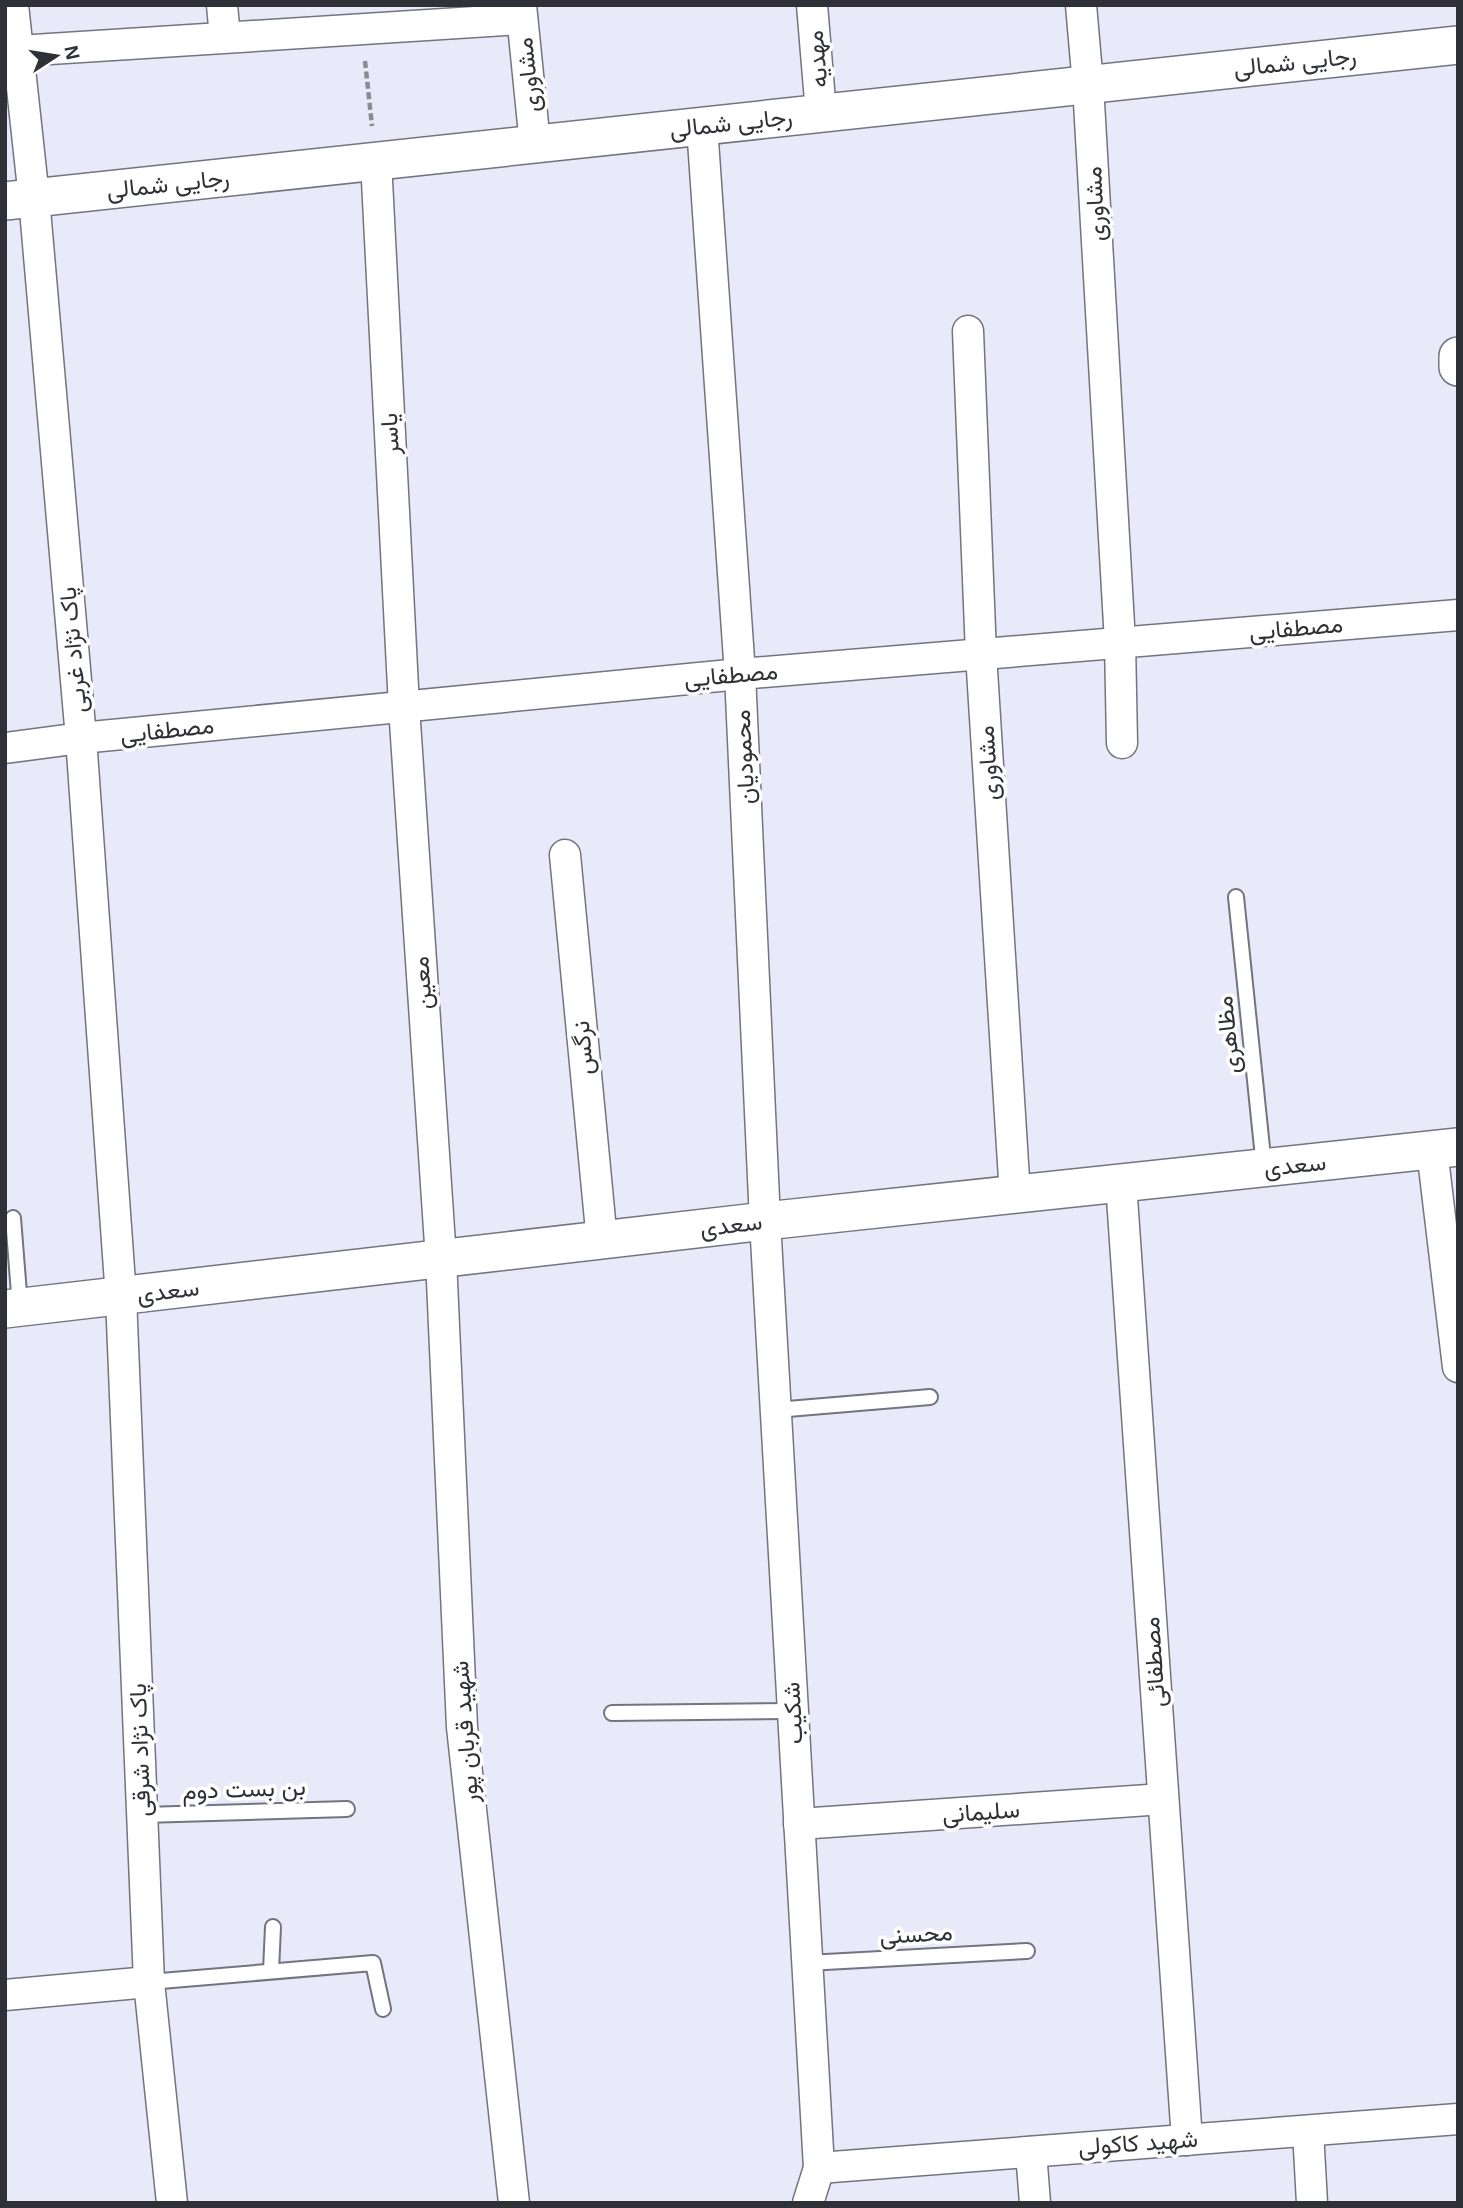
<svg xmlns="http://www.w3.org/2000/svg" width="1463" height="2208" font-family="Arial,Vazirmatn,sans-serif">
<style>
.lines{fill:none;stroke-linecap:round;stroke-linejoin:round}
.service-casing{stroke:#727480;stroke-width:18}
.minor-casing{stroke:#727480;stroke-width:33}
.tertiary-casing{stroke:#727480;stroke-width:40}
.path{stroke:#898b95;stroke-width:4.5;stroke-dasharray:7 3.5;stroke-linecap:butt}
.service{stroke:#fff;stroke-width:14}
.minor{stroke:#fff;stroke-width:30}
.tertiary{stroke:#fff;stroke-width:37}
.labels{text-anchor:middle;stroke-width:7;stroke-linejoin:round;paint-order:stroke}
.street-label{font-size:24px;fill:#303136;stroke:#fff}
</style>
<rect width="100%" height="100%" fill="#e8eaf9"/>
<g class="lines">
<g class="service-casing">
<g id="service">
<polyline points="1236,897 1264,1167"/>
<polyline points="13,1218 20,1306"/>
<polyline points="776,1410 930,1397"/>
<polyline points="612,1713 793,1711"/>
<polyline points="143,1815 347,1809"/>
<polyline points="807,1963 1027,1951"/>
<polyline points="271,1971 273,1927"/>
<polyline points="149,1982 373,1963 383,2009"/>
</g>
</g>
<g class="minor-casing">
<g id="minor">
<polyline points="13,5 34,198 81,738 121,1297 149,1982 172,2203"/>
<polyline points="222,5 225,37"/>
<polyline points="521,5 535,144"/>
<polyline points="812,5 821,113"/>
<polyline points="1081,5 1088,85 1120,642 1122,743"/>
<polyline points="18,51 522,19"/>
<polyline points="702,126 740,674 765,1221 819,2168 808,2203"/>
<polyline points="376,161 404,707 441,1259 462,1727 514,2203"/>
<polyline points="968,331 981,654 1015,1195"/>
<polyline points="5,748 81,738 740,674 1458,615"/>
<polyline points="565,855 602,1241"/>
<polyline points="1432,1150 1458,1367"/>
<polyline points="1121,1183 1187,2140"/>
<polyline points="799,1824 1163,1799"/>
<polyline points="5,1995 149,1982"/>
<polyline points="1308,2131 1312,2203"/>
<polyline points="1031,2152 1035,2203"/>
<polyline points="819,2168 1458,2119"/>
</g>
</g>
<g class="tertiary-casing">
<g id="tertiary">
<polyline points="5,201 1458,45"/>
<polyline points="1458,356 1458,367"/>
<polyline points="5,1309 765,1221 1458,1147"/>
</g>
</g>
<polyline class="path" points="365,61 372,126"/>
<use href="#service" class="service"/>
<use href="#minor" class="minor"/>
<use href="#tertiary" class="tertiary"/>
</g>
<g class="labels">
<g class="street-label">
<text transform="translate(817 59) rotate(-95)" y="8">مهدیه</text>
<text transform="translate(1295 62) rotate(-6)" y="8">رجایی شمالی</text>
<text transform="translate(528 75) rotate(-96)" y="8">مشاوری</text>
<text transform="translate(731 123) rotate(-6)" y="8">رجایی شمالی</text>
<text transform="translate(168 184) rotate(-6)" y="8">رجایی شمالی</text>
<text transform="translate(1095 204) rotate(-93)" y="8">مشاوری</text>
<text transform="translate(390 434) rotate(-93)" y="8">یاسر</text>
<text transform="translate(1296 628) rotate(-5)" y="8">مصطفایی</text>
<text transform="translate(73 650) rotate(-95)" y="8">پاک نژاد غربی</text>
<text transform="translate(731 675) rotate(-5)" y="8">مصطفایی</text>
<text transform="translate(167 730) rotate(-6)" y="8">مصطفایی</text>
<text transform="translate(744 757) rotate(-93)" y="8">محمودیان</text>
<text transform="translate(988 763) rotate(-94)" y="8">مشاوری</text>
<text transform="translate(422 983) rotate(-94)" y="8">معین</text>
<text transform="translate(1228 1035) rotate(-96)" y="8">مظاهری</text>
<text transform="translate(583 1048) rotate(-95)" y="8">نرگس</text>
<text transform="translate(1295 1165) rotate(-6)" y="8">سعدی</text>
<text transform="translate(731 1225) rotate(-7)" y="8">سعدی</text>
<text transform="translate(168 1291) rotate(-7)" y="8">سعدی</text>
<text transform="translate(1154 1662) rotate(-94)" y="8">مصطفائی</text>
<text transform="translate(793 1713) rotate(-93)" y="8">شکیب</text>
<text transform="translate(465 1732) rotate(-94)" y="8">شهید قربان پور</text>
<text transform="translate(140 1750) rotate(-92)" y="8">پاک نژاد شرقی</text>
<text transform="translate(244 1789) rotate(-2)" y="8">بن بست دوم</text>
<text transform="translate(981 1812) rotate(-4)" y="8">سلیمانی</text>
<text transform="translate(916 1934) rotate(-3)" y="8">محسنی</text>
<text transform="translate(1138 2143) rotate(-4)" y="8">شهید کاکولی</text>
</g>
</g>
<rect width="1463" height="2208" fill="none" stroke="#303136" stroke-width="14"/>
<g transform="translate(56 56) rotate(78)" stroke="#ffffff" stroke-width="5" paint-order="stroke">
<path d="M0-5L12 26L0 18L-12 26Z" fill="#303136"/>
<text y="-10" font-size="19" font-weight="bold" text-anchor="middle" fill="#303136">N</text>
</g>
</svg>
